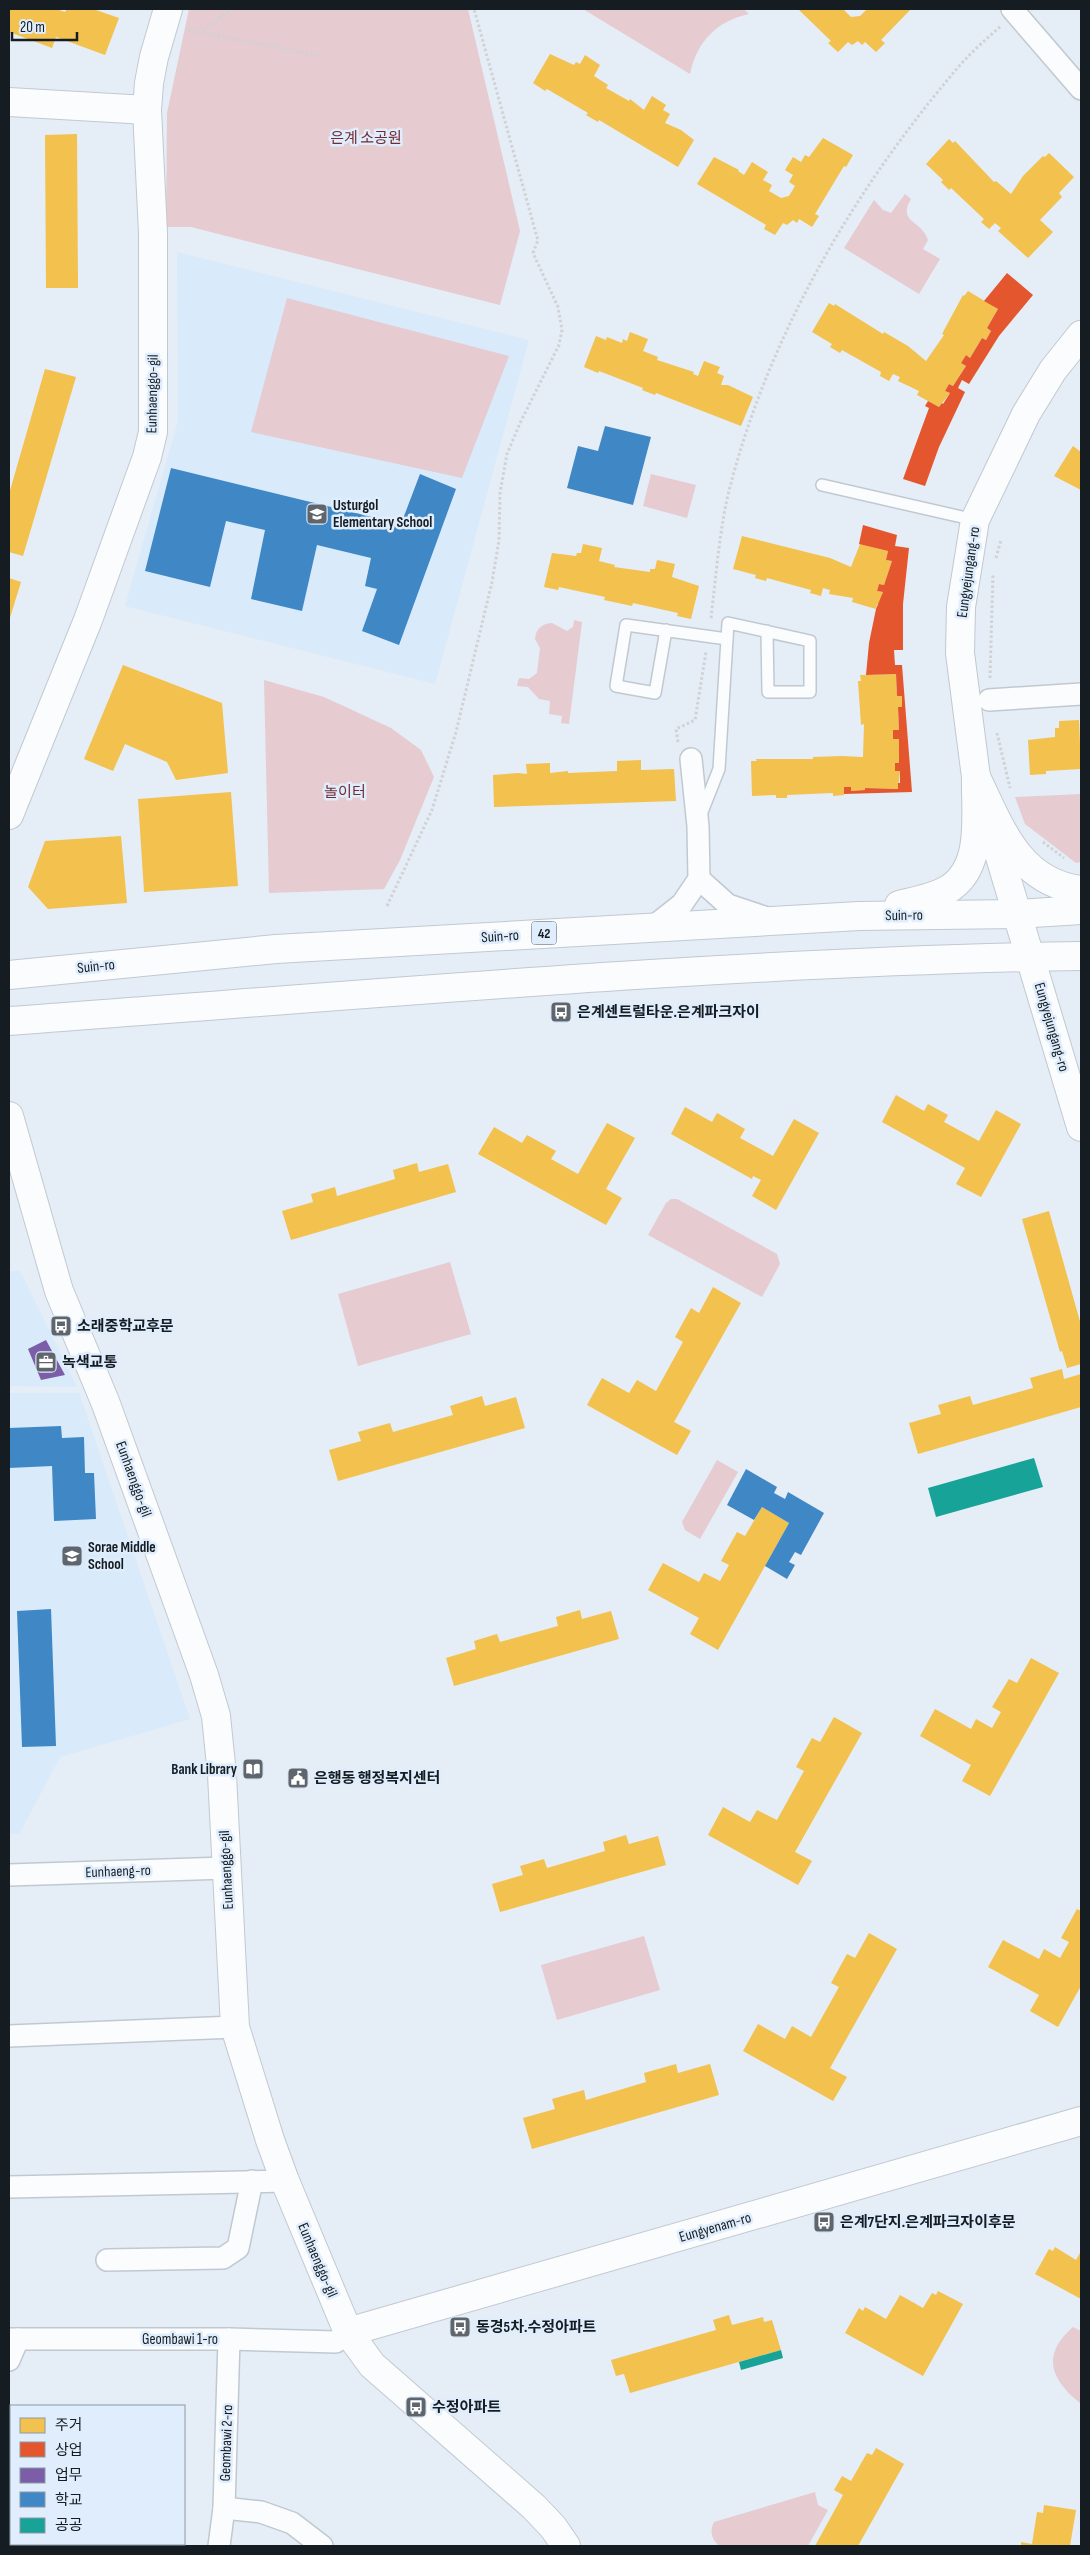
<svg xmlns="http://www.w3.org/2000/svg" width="1090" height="2555" font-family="'Sofia Sans Condensed','Noto Sans KR',sans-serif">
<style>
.built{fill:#d9eafb}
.green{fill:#e6cbd0}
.homes{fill:#f2c14e}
.shops{fill:#e4572e}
.offices{fill:#7b5ea7}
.schools{fill:#3f88c5}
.public{fill:#17a398}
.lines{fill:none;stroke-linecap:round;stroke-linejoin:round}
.lane-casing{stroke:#c1c9d0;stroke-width:14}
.street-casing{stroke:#c1c9d0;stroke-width:24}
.secondary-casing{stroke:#c1c9d0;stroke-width:30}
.primary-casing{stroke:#c1c9d0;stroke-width:30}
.path{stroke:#d0d2d4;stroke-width:3;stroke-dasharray:2.5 2.5;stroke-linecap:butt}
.lane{stroke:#fbfcfe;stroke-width:11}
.street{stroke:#fbfcfe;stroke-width:21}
.secondary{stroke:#fbfcfe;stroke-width:28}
.primary{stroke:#fbfcfe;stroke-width:28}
.labels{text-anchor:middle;stroke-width:5;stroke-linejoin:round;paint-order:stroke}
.shield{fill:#dfedfc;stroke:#525b63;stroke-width:1}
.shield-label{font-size:14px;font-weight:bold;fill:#151c22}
.park-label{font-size:15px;fill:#732c33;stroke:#dfedfc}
.street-label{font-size:15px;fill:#151c22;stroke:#dfedfc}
.poi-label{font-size:15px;font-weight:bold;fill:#151c22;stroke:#dfedfc;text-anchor:start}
</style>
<rect width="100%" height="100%" fill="#e5edf6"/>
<g class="built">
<polygon points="177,252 529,340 435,684 125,606 178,421"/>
<polygon points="9,1271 20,1271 77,1387 9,1386"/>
<polygon points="9,1393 79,1393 190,1719 60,1757 19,1834 9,1834"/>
</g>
<g class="green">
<polygon points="189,9 468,9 520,231 500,305 191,227 166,227 167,113"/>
<path d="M583,9h161l5,5c-32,7 -52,27 -59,60z"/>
<path d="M905,194l6,5c-14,24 11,21 17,41l-5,9 17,10 -21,35 -75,-46 30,-48 9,10 8,3z"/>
<polygon points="287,298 509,356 462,478 251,432"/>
<polygon points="651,474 696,485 687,518 643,506"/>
<path d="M574,620l8,2 -13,102 -8,-1 1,-7 -13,-2 1,-13 -11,-2 -11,-12 -11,-1 2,-8 10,1 8,-6 3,-25 -5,-9c1,-10 6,-15 17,-16l15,8 6,-4z"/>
<polygon points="264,680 324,697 391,728 421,750 434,777 400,860 384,889 269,893"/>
<polygon points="1081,794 1081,862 1076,863 1025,824 1015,797"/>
<polygon points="671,1199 677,1199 777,1254 780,1264 762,1297 648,1235 666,1203"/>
<polygon points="450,1262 471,1334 358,1366 338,1294"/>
<polygon points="717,1460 738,1472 700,1539 685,1530 682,1522"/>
<polygon points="644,1936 660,1990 557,2020 541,1965"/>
<path d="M1073,2327l8,4v73c-31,-25 -40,-49 -8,-77z"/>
<path d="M815,2492l3,13 10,5 -20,36h-89c-7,-7 -10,-14 -5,-24z"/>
</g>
<g class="homes">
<polygon points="9,9 56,9 65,12 67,9 93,9 119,18 105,55 56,37 52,48 9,32"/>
<polygon points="798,9 843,9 851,17 860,16 867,9 911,9 881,40 885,43 876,52 865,42 862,45 858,41 852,45 848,42 838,52 828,43 831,41"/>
<polygon points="550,54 574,65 576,62 580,64 585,55 600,65 594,76 608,85 606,88 629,101 630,99 644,110 652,96 666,105 663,110 670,114 665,123 681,130 694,140 678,167 599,120 598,122 586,115 588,113 547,89 545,91 533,83"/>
<polygon points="77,134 78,288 46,288 45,135"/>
<polygon points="823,138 853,155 846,167 844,166 815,214 819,216 812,227 799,219 797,223 793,220 787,225 783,223 775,235 764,229 766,225 697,184 714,157 739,170 738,171 744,175 752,162 768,172 763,180 772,185 769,191 781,198 789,196 795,186 789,182 793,175 785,170 793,157 801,162 805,155 809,157"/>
<polygon points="949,139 953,143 955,141 994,182 996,181 1011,194 1023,176 1043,156 1045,157 1049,153 1074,177 1059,193 1062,197 1040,220 1053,232 1028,258 998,231 1001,228 995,223 989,229 981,222 984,219 951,188 949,190 941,182 943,180 926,164"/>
<polygon points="968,291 998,309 987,328 991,331 986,340 982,338 970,358 966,355 961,363 966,366 953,386 949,384 945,391 950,393 939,407 917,395 919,391 898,381 900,377 893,374 889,381 880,376 881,372 842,350 840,353 830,347 832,344 812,332 829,303 834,306 835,304 883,334 884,332 908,346 926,361 944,335 942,334 963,295 964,296"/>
<polygon points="630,332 648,339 643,351 658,357 657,360 694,372 693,374 698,376 704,361 720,367 717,373 724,376 721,385 728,385 753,397 741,426 656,393 655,395 642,390 643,388 599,371 598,373 584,367 596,336 606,340 607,337 622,343 623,339 627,341"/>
<polygon points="45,369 76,377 23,556 9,552 9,494"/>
<polygon points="1073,446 1081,452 1081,490 1054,476"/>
<polygon points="742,536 830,558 851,567 860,544 888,551 886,560 892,561 884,585 879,584 877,591 883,592 879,604 877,604 876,609 852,602 853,598 829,594 830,590 823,588 821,596 810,593 811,590 767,578 766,581 755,578 756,575 733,569"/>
<polygon points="583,544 602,548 599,561 615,565 614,567 650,572 650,569 655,569 657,560 675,564 672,577 699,586 691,619 677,616 678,613 633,603 632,606 604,600 605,597 559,587 558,590 544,587 552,553 576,556 577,553 581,553"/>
<polygon points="9,578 21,582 9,621"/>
<polygon points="123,665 222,703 228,773 176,780 167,762 125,744 113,771 84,759"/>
<polygon points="896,674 897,696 902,696 902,707 898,707 899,730 893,730 893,739 899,739 899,763 895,763 895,771 900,771 898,789 865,788 865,790 851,791 851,787 844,787 844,795 833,796 833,793 787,795 787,798 776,798 776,795 752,796 751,761 757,761 756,759 813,759 813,757 842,756 863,757 864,724 861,725 858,681 861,681 860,675"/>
<polygon points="1079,720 1081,769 1046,771 1046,774 1030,775 1028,740 1055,737 1055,728 1059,728 1059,721"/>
<polygon points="641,760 641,770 674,769 676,801 494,807 493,775 518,773 527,774 526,764 550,763 550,773 568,771 568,773 617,771 617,761"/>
<polygon points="231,792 238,886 144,892 138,799"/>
<polygon points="121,836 127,903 48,909 28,887 45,841"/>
<polygon points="896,1095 924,1111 928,1104 948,1115 944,1122 979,1141 996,1110 1021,1124 981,1197 956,1184 965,1168 882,1122"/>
<polygon points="685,1107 712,1122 717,1113 745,1129 740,1138 773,1156 794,1119 819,1133 776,1210 752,1196 761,1180 753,1176 752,1179 671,1134"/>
<polygon points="607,1123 635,1138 606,1189 622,1198 606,1225 478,1154 494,1127 522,1143 527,1135 556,1151 551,1159 578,1174"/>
<polygon points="417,1163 419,1172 448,1164 456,1192 291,1240 282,1211 313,1202 311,1194 335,1187 337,1196 395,1179 393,1170"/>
<polygon points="1049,1211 1081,1325 1081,1364 1067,1368 1062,1351 1060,1352 1022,1219"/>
<polygon points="713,1287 741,1303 674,1422 691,1431 677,1455 587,1405 602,1378 629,1393 637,1380 656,1391 683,1342 675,1337 691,1308 699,1313"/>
<polygon points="1062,1369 1064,1379 1081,1374 1081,1407 918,1454 909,1423 941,1414 938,1405 970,1396 973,1405 1033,1388 1030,1378"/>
<polygon points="482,1396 485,1406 516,1397 525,1428 338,1481 329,1450 361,1441 358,1432 390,1423 393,1432 453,1415 450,1406"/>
<polygon points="762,1507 789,1523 718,1650 690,1634 699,1618 648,1590 663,1563 699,1582 704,1573 720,1581 729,1565 721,1561 737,1532 745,1536"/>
<polygon points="580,1610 582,1619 611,1611 619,1639 454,1686 446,1658 476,1649 474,1641 497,1634 500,1642 558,1626 556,1617"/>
<polygon points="1031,1658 1059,1673 990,1796 962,1781 971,1765 920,1736 935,1709 971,1729 976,1719 992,1728 1001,1712 992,1707 1009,1679 1017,1683"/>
<polygon points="834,1717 862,1733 795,1852 812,1861 798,1885 708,1835 723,1807 750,1822 757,1810 777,1820 804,1771 796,1767 812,1738 820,1742"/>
<polygon points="626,1835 629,1844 658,1836 666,1865 500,1912 492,1884 523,1875 520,1866 544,1859 547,1868 605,1851 603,1842"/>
<polygon points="1077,1909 1081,1911 1081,1986 1058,2027 1030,2011 1039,1995 988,1967 1003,1940 1039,1959 1044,1949 1060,1958 1069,1942 1061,1938"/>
<polygon points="869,1933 897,1949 830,2068 847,2077 833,2101 743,2051 758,2024 785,2039 792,2026 811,2037 839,1987 831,1983 847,1954 855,1958"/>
<polygon points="676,2064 678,2073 710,2064 719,2095 532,2149 523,2118 555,2109 552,2099 584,2090 586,2100 646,2082 644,2073"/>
<polygon points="1055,2247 1076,2260 1081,2251 1081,2299 1035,2274 1049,2249 1053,2251"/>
<polygon points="938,2291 963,2304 923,2376 845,2333 859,2308 863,2311 865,2307 886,2319 900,2295 923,2308 932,2293 936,2295"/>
<polygon points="729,2315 732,2325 763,2317 764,2322 772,2320 781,2350 630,2393 624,2374 616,2376 611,2360 716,2330 713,2320"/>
<polygon points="876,2448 904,2464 858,2546 815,2546 843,2495 834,2490 842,2476 851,2481 867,2453 872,2455"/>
<polygon points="1044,2505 1076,2510 1070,2546 1021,2546 1021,2542 1032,2544 1037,2512 1043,2513"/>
</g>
<g class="shops">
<polygon points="1007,273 1033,295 999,336 969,384 962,380 958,388 965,392 939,447 925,486 903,479 929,408 925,406 928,401 939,407 942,403 943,404 950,393 945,391 949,384 953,386 966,366 961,363 966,355 970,358 982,338 986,340 991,331 987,328 998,309 984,301"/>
<polygon points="863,525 897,535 895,546 909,548 903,604 903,650 894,650 895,665 902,665 912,792 844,794 844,787 851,787 851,791 865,790 865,788 898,789 898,783 900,783 900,771 895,771 895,763 899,763 899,739 893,739 893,730 899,730 898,707 902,707 902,696 897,696 896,674 866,675 869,643 876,609 883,592 877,591 879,584 884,585 892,561 886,560 888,551 859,544"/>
</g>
<polygon class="offices" points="46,1340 65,1375 41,1380 28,1349"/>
<g class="schools">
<polygon points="605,426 651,437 633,505 567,488 578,446 598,451"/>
<polygon points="171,468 401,524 420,474 456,489 399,645 362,631 377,589 365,586 371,558 317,545 302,611 251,599 265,530 226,521 210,587 145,571"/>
<polygon points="61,1426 62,1438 84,1437 85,1473 94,1473 96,1519 54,1521 52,1466 9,1468 9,1428"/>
<polygon points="746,1469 777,1487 774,1493 785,1499 788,1492 824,1513 801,1555 795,1552 789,1562 795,1565 787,1579 765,1566 789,1523 762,1507 754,1520 727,1505"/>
<polygon points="51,1609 56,1746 22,1747 17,1611"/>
</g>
<g class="public">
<polygon points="1034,1458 1043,1487 936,1517 928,1488"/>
<polygon points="781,2350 783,2358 741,2370 739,2362"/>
</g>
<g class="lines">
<g class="lane-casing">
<g id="lane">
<polyline points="822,485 975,520"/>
<polyline points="666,630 655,693 616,686 626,625 727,639"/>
<polyline points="702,812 719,769 728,623 810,641 810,692 768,692 767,631"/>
</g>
</g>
<g class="street-casing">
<g id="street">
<polyline points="1012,9 1081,89"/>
<polyline points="989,700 1081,694"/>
<polyline points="699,879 728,905 770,919"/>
<polyline points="654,926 682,904 699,879 698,826 691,759"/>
<polyline points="9,1875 226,1868"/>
<polyline points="9,2036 235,2027"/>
<polyline points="9,2187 285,2181"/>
<polyline points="107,2260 223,2258 238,2248 252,2181"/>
<polyline points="9,2339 229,2339 336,2342 348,2332"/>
<polyline points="9,2360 18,2339"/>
<polyline points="9,2453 11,2455"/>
<polyline points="224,2508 261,2512 292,2523 322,2546"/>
<polyline points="30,2544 30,2546"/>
<polyline points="110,2544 111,2546"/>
<polyline points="219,2546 224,2508 229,2339"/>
</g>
</g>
<g class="secondary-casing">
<g id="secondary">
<polyline points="9,102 147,110"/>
<polyline points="1081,335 1053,370 1026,414 975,520 961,607 960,653 976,777 1081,1127"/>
<polyline points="9,815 88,620 147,457 153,432 153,233 147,110 149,83 154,57 168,9"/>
<polyline points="9,1116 59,1291 106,1404 204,1675 216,1716 222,1775 235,2027 270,2140 285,2181 348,2332 372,2365 534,2507 553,2527 566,2546"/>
<polyline points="348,2332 1081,2121"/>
</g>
</g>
<g class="primary-casing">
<g id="primary">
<path d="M978,781c23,48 42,102 103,109"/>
<path d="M899,905c16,-4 34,-7 48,-15 38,-22 28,-76 29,-113"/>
<polyline points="9,975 276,949 859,916 1017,914 1081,910"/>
<path d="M9,1021c357,-26 714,-59 1072,-65"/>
</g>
</g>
<g class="path">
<polyline points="188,30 321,56"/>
<polyline points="203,31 231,9"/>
<polyline points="996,558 1001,540"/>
<path d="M711,618c5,-42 9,-95 20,-135 40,-151 123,-293 224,-412 13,-16 30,-31 46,-45"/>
<polyline points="990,678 993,574"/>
<polyline points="997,733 1010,788"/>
<polyline points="678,742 676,729 695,720 706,652"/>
<polyline points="1043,842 1064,858"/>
<polyline points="387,906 432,810 456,732 492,582 499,540 500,493 507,454 521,421 559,345 562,330 558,307 533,253 538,240 535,230 474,9"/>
</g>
<use href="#lane" class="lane"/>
<use href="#street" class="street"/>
<use href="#secondary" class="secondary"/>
<use href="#primary" class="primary"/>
</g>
<defs>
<g id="school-square" transform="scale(1.125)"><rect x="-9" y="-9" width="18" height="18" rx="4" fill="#5e656c" stroke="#dfedfc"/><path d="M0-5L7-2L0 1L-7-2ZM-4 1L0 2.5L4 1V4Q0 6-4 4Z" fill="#fff"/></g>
<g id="bus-square" transform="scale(1.125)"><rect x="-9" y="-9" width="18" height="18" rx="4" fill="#5e656c" stroke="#dfedfc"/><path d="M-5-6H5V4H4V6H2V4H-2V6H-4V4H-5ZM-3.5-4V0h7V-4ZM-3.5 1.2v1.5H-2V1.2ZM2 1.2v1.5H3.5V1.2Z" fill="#fff"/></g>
<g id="office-square" transform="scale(1.125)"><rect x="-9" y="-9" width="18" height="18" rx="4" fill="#5e656c" stroke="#dfedfc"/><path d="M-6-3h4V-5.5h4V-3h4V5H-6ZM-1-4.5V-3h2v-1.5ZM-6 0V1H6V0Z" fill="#fff"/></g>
<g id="library-square" transform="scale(1.125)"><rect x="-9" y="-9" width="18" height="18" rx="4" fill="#5e656c" stroke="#dfedfc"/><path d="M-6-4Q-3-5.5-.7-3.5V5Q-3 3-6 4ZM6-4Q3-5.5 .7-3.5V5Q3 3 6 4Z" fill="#fff"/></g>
<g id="civic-square" transform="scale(1.125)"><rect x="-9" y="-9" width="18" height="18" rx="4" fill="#5e656c" stroke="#dfedfc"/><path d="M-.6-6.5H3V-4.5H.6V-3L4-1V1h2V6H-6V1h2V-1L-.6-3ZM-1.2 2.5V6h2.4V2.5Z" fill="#fff"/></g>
</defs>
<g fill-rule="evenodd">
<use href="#school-square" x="317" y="514"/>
<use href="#bus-square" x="561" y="1012"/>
<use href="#bus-square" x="61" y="1326"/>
<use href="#office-square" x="46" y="1362"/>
<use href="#school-square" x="72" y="1556"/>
<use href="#library-square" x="253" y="1769"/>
<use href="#civic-square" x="298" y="1778"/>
<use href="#bus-square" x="824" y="2222"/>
<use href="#bus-square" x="460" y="2327"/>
<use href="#bus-square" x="416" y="2407"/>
</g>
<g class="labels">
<rect class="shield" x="531.5" y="921.5" width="25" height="23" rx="4"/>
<g class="shield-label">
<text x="544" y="938">42</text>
</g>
<g class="park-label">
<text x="366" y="143">은계 소공원</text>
<text x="345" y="797">놀이터</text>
</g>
<g class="street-label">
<text transform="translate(152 394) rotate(-89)" y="5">Eunhaenggo-gil</text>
<text transform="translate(968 572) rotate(-82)" y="5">Eungyejungang-ro</text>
<text transform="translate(904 915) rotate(-1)" y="5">Suin-ro</text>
<text transform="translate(500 936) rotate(-4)" y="5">Suin-ro</text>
<text transform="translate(96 966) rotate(-6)" y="5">Suin-ro</text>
<text transform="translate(1052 1027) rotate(74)" y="5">Eungyejungang-ro</text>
<text transform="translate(134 1479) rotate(70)" y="5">Eunhaenggo-gil</text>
<text transform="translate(226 1870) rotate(-93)" y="5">Eunhaenggo-gil</text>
<text transform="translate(118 1871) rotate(-2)" y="5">Eunhaeng-ro</text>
<text transform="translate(715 2227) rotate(-16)" y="5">Eungyenam-ro</text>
<text transform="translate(318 2260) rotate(67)" y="5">Eunhaenggo-gil</text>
<text x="180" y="2344">Geombawi 1-ro</text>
<text transform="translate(226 2443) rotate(-88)" y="5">Geombawi 2-ro</text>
</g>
<g class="poi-label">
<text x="333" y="510">Usturgol<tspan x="333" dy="17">Elementary School</tspan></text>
<text x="577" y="1017">은계센트럴타운.은계파크자이</text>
<text x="77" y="1331">소래중학교후문</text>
<text x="62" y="1367">녹색교통</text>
<text x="88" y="1552">Sorae Middle<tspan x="88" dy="17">School</tspan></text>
<text x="237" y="1774" text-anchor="end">Bank Library</text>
<text x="314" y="1783">은행동 행정복지센터</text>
<text x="840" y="2227">은계7단지.은계파크자이후문</text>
<text x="476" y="2332">동경5차.수정아파트</text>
<text x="432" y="2412">수정아파트</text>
</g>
</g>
<rect width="1090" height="2555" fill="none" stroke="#151c22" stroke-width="20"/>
<rect x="10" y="2405" width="175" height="140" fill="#dfedfc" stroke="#8e99a5"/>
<rect x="20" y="2418" width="25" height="15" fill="#f2c14e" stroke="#8e99a5"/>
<text x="55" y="2430" font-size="15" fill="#151c22">주거</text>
<rect x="20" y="2442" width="25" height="15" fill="#e4572e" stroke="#8e99a5"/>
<text x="55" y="2455" font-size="15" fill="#151c22">상업</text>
<rect x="20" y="2468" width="25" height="15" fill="#7b5ea7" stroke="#8e99a5"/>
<text x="55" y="2480" font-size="15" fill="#151c22">업무</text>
<rect x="20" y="2492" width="25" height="15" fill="#3f88c5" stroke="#8e99a5"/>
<text x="55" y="2505" font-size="15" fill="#151c22">학교</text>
<rect x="20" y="2518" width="25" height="15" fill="#17a398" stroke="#8e99a5"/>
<text x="55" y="2530" font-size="15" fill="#151c22">공공</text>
<path d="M12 32v8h65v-8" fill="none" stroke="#151c22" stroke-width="2.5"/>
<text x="20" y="32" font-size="15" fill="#151c22" stroke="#dfedfc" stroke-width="4" paint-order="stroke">20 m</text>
</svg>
